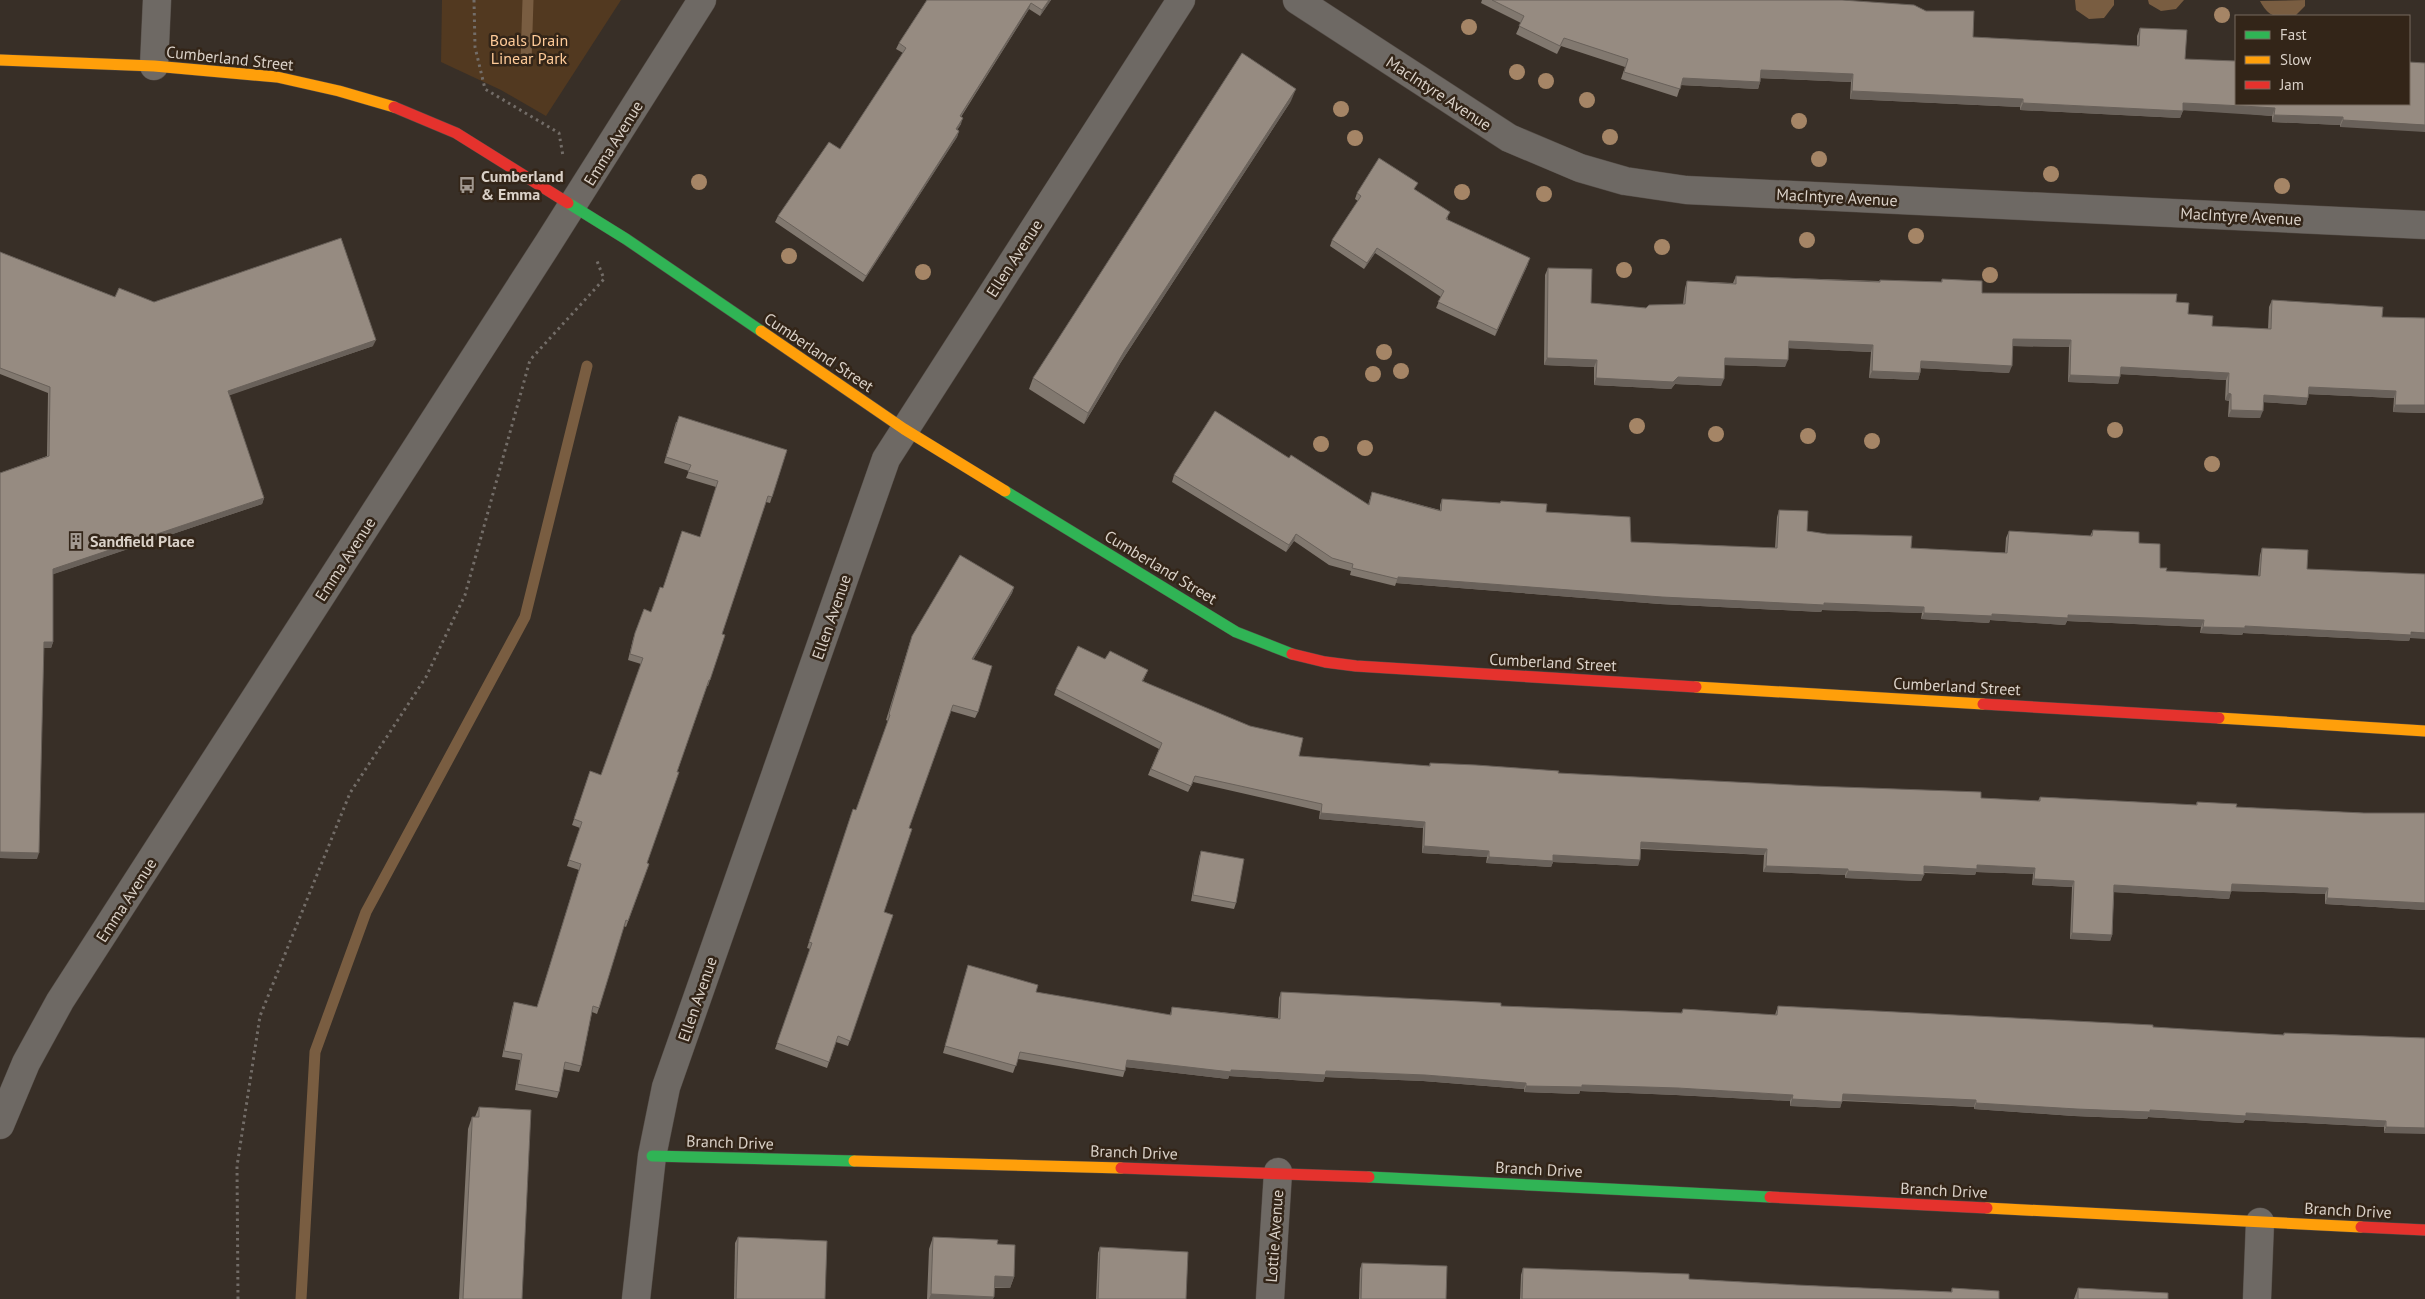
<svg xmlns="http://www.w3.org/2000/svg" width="2425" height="1299" font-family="'PT Sans',sans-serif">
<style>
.green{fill:#523920}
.water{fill:#795d41}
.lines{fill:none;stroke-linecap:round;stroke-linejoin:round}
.stream{stroke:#795d41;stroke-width:11}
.street-casing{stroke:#544c46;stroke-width:29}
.fast-casing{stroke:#544c46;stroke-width:12}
.slow-casing{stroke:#544c46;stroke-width:12}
.jam-casing{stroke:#544c46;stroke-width:12}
.path{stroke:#736d68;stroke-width:3;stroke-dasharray:2.5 4;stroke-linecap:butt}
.street{stroke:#6e6964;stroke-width:28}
.fast{stroke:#30b455;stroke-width:11}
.slow{stroke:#ff9f0a;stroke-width:11}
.jam{stroke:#e5322d;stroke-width:11}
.tree{fill:#a58566}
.wall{fill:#81786f}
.shaded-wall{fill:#69615a}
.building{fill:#968b81;stroke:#69615a}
.labels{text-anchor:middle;stroke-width:5;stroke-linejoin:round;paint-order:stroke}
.park-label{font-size:16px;fill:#ffcb99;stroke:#332518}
.street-label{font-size:16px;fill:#dad1c8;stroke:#332518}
.poi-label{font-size:16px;font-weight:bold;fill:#dad1c8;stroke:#332518;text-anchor:start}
</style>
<rect width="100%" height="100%" fill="#382f27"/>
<polygon class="green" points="442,0 621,0 546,116 501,90 441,62"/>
<g class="water">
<polygon points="2075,0 2114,0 2114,5 2104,18 2089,19 2076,10"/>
<polygon points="2148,0 2184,0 2176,9 2161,11 2149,4"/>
<path d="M2305,0v6l-10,10c-20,0 -25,3 -35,-15z"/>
</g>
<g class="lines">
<g class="stream">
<polyline points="526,61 528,0"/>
<polyline points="301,1299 315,1052 366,912 525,617 587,366"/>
</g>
<g class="street-casing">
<g id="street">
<polyline points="1297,0 1509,138 1580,168 1625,181 1686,190 2425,225"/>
<polyline points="154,66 157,0"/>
<polyline points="0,1125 26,1063 60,1001 549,242 702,0"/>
<polyline points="636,1299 652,1156 666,1087 886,459 1181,0"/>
<polyline points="1270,1299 1278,1172"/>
<polyline points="2257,1299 2260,1222"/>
</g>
</g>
<g class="fast-casing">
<g id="fast">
<polyline points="568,203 626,239 761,331"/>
<polyline points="1005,491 1236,632 1292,654"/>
<polyline points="652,1156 854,1161"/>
<polyline points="1369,1177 1770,1197"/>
</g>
</g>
<g class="slow-casing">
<g id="slow">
<polyline points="0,60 154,66 277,77 339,91 394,107"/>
<polyline points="761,331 904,429 1005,491"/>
<polyline points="1696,687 1983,704"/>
<polyline points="2219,718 2425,731"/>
<polyline points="854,1161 1121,1168"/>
<polyline points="1987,1208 2361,1227"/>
</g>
</g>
<g class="jam-casing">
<g id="jam">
<polyline points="394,107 456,133 568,203"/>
<polyline points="1292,654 1325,662 1356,666 1696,687"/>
<polyline points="1983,704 2219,718"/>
<polyline points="1121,1168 1369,1177"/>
<polyline points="1770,1197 1987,1208"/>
<polyline points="2361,1227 2425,1230"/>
</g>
</g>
<g class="path">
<polyline points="474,0 475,47 485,89 559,133 563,156"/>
<polyline points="238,1299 237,1166 260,1016 350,793 426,677 465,595 530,360 604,279 597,261"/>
</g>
<use href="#street" class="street"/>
<use href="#fast" class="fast"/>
<use href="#slow" class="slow"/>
<use href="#jam" class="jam"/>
</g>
<g class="tree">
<circle cx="2222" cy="15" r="8"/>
<circle cx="1469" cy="27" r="8"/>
<circle cx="1517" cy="72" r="8"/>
<circle cx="1546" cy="81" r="8"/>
<circle cx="1587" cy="100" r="8"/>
<circle cx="1341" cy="109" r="8"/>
<circle cx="1799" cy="121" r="8"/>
<circle cx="1610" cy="137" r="8"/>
<circle cx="1355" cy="138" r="8"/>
<circle cx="1819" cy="159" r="8"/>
<circle cx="2051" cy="174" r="8"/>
<circle cx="699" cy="182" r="8"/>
<circle cx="2282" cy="186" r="8"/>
<circle cx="1462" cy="192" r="8"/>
<circle cx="1544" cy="194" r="8"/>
<circle cx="1916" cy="236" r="8"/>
<circle cx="1807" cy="240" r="8"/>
<circle cx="1662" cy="247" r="8"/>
<circle cx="789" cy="256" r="8"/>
<circle cx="1624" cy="270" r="8"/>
<circle cx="923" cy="272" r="8"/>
<circle cx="1990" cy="275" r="8"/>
<circle cx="1384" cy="352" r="8"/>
<circle cx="1401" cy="371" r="8"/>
<circle cx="1373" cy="374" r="8"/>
<circle cx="1637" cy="426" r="8"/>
<circle cx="2115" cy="430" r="8"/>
<circle cx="1716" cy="434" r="8"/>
<circle cx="1808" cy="436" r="8"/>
<circle cx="1872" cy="441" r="8"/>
<circle cx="1321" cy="444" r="8"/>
<circle cx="1365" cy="448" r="8"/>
<circle cx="2212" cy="464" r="8"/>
</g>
<g class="wall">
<polygon points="927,0 1051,0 1040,16 1029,9 961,117 961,124 957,130 959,131 957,137 863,282 775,222 778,216 840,149 903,53 896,49 899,43"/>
<polygon points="1482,0 1842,0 1973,37 2137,46 2137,36 2140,28 2185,59 2409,104 2340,127 2340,125 2272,122 2272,116 2240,113 2183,110 2180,118 2020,110 2020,107 1850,99 1851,82 1760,78 1760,82 1758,89 1681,85 1677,97 1621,79 1625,67 1561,46 1557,54 1516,34 1521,23 1481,3"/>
<polygon points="1291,101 1121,362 1084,424 1029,389 1033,378"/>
<polygon points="1416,190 1448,218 1447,220 1528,264 1495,336 1436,308 1441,297 1375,253 1364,269 1330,246 1332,240 1358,201 1355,199 1357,193"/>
<polygon points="0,252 115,297 154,302 373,346 229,395 264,498 262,504 53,574 53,642 51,648 43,648 37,859 0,858 0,473 47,456 48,393 0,374"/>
<polygon points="1548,268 1591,303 1646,308 1683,304 1685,288 1687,281 1733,283 1736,276 1879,281 1880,280 1941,282 1942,279 1982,293 2176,302 2188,314 2212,326 2268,329 2269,307 2272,300 2382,317 2425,318 2425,413 2393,412 2394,398 2308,394 2308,398 2306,405 2263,402 2260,418 2228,417 2229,401 2225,400 2226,380 2120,374 2118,384 2068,382 2069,347 2013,346 2009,373 1921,368 1920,373 1918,380 1869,378 1871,352 1788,348 1785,367 1724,365 1721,386 1675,384 1671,389 1594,385 1594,367 1544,365 1545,275"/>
<polygon points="676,422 787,450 770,503 766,502 722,634 710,680 708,686 707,686 677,772 647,863 649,864 626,927 624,926 599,1008 597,1014 592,1012 581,1066 579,1072 563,1069 559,1092 557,1098 515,1090 520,1060 502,1057 512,1008 514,1002 537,1007 579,870 567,866 580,828 572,825 590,771 601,775 641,664 628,660 633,639 644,609 651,612 663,588 700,537 716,487 686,478 689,471 664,463"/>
<polygon points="1289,458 1368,505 1372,492 1440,510 1440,505 1442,499 1500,503 1501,501 1546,512 1631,542 1775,548 1777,517 1779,510 1807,531 1911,548 2005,553 2006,538 2009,531 2090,536 2093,530 2139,543 2160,568 2166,571 2258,576 2260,555 2262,548 2307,569 2410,638 2409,641 2243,633 2242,635 2200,633 2201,627 2067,621 2065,625 1990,620 1989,623 1921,619 1922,613 1822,610 1821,612 1660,604 1396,583 1395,586 1350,575 1351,571 1329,565 1294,541 1286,552 1172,482 1174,475"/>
<polygon points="1014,587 1012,593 973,660 978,712 975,718 951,711 909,828 884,912 893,915 848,1046 836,1042 827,1068 775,1049 810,949 807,948 851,815 856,810 888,721 886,720 910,642"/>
<polygon points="1105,659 1148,670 1143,681 1299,756 1429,766 1430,763 1558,773 1981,798 2038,801 2040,797 2196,805 2197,802 2236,807 2364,813 2425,813 2425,910 2325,904 2325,894 2231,891 2229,899 2114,892 2112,935 2110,941 2070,939 2072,887 2032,885 2033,874 1976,872 1975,875 1924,873 1921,881 1845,878 1845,875 1763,872 1764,855 1641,849 1638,866 1553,862 1551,867 1486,863 1487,857 1422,853 1423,828 1319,819 1320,811 1193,782 1188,792 1148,775 1159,749 1054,695 1056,689"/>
<polygon points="1201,851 1236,903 1234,909 1191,901 1199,857"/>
<polygon points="968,965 1036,992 1170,1015 1172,1007 1278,1018 1279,998 1281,992 1501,1006 1681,1013 1683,1009 1775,1015 1778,1006 2283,1035 2284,1033 2425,1038 2384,1133 2384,1127 2245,1120 2243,1123 2148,1117 2147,1119 2074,1116 1974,1109 1974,1107 1842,1101 1840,1108 1790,1106 1790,1101 1676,1095 1580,1091 1579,1094 1524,1092 1524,1089 1423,1081 1325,1077 1323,1082 1229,1076 1228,1079 1126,1067 1123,1077 1018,1059 1013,1073 943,1053"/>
<polygon points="479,1107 522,1299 459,1299 468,1129 472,1117 475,1117"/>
<polygon points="738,1237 825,1299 734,1299 735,1243"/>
<polygon points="933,1237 997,1244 1014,1277 1010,1288 994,1288 993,1299 927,1299 929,1249"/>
<polygon points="1100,1247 1186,1299 1096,1299 1098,1253"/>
<polygon points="1362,1263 1446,1299 1359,1299 1360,1269"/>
<polygon points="1523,1268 1689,1279 1797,1285 1951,1292 1952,1288 1999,1299 1520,1299 1521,1275"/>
<polygon points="2078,1288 2168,1299 2074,1299"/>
</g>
<g class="shaded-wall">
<polygon points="1049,0 1051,0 1040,16 1042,10"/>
<polygon points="1031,3 1029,9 957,122 960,116"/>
<polygon points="1761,70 1853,74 1851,82 1758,78"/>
<polygon points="1683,78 1760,82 1758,89 1681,85"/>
<polygon points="1296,89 1291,101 1121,362 1084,424 1088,413 1125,350"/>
<polygon points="1852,91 2023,99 2020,107 1850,99"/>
<polygon points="2023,103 2183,111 2180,118 2020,110"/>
<polygon points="2183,103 2243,106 2275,108 2272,116 2180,110"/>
<polygon points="2274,115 2343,117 2340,125 2272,122"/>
<polygon points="963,118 961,124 954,135 956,129"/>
<polygon points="2343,120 2425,125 2425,132 2340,127"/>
<polygon points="959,131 957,137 863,282 866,276"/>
<polygon points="1377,248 1375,253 1364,269 1367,263"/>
<polygon points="1530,258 1528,264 1495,336 1497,330"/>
<polygon points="2013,339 2071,340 2069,347 2011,346"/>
<polygon points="376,340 373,346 225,397 228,391"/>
<polygon points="1789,341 1873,345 1871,352 1786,348"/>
<polygon points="1547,358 1597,360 1594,367 1544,365"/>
<polygon points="1725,358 1788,360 1785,367 1722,365"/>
<polygon points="1921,361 2012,366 2009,373 1918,368"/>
<polygon points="2121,367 2229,373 2226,380 2118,374"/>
<polygon points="1872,371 1920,373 1918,380 1869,378"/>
<polygon points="2070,375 2120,377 2118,384 2068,382"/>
<polygon points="1678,377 1724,379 1721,386 1675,384 1671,389 1594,385 1596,378"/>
<polygon points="2309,387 2396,391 2394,398 2306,394"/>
<polygon points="2228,393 2231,394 2229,401 2225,400"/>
<polygon points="2264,395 2308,398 2306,405 2261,402"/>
<polygon points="2395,405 2425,405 2425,413 2393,412"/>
<polygon points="2231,410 2263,411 2260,418 2228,417"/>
<polygon points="264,498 262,504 51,575 53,569"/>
<polygon points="1296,534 1294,541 1286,552 1289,545"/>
<polygon points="1398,577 1824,603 1924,607 1922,613 1822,610 1821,612 1660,604 1396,583"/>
<polygon points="1014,587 1012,593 970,665 972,659"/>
<polygon points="1924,613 2068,615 2204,620 2201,627 2067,621 2065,625 1990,620 1989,623 1921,619"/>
<polygon points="2245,626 2425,633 2425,639 2410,638 2409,641 2243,633 2242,635 2200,633 2203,627"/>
<polygon points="44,642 53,642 51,648 41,648"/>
<polygon points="1321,813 1425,822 1423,828 1319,819"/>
<polygon points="1641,842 1767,849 1764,855 1639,848"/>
<polygon points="1424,846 1489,851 1487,857 1422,853"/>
<polygon points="0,852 39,853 37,859 0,858"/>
<polygon points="1553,855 1640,860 1638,866 1553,862 1551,867 1486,863 1489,857"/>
<polygon points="1977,865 2035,868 2033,874 1976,872 1975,875 1922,872 1924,866"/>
<polygon points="1766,866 1848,869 1845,875 1763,872"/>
<polygon points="1848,871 1924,875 1921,881 1845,878"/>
<polygon points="2034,879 2074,881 2072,887 2032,885"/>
<polygon points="2232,884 2328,888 2325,894 2230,891"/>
<polygon points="2114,885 2231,892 2229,899 2112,892"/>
<polygon points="2327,898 2425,903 2425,910 2325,904"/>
<polygon points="2072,933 2112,935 2110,941 2070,939"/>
<polygon points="1127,1060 1231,1070 1326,1071 1425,1075 1526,1083 1524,1089 1423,1081 1325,1077 1323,1082 1229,1076 1228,1079 1125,1067"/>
<polygon points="1582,1085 1678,1088 1793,1095 1790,1101 1676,1095 1580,1091 1579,1094 1524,1092 1526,1086"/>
<polygon points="1843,1094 1976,1100 1974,1107 1840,1100"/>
<polygon points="1792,1099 1842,1102 1840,1108 1790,1106"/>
<polygon points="1976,1103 2150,1110 2246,1113 2386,1121 2384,1127 2245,1120 2243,1123 2148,1117 2147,1119 2074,1116 1974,1109"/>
<polygon points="2386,1127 2425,1128 2425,1134 2384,1133"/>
<polygon points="995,1276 1014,1277 1010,1288 990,1287"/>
<polygon points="931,1294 994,1297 993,1299 929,1299"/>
</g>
<g class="building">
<polygon points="927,0 1049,0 1042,10 1031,3 960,116 963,118 956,129 959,131 866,276 778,216 829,142 840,149 906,48 899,43"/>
<polygon points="1492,0 1842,0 1914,5 1926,11 1974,11 1973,37 2139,46 2140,28 2187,30 2185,59 2236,61 2236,104 2409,104 2409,62 2425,63 2425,125 2343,120 2343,117 2274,115 2275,108 2243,106 2183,103 2183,111 2023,103 2023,99 1852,91 1853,74 1761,70 1760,82 1683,78 1680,89 1624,72 1628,59 1564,38 1560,46 1519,26 1524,16"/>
<polygon points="1242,53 1296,89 1125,350 1088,413 1033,378"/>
<polygon points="1379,158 1418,183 1414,189 1450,212 1446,219 1530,258 1497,330 1438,302 1444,291 1377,248 1367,263 1332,240 1361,196 1357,193"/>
<polygon points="341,238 376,340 228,391 264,498 53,569 53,642 44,642 39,853 0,852 0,473 49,456 50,387 0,368 0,252 115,297 119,288 154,302"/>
<polygon points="1548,268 1592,269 1591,303 1646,308 1649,305 1685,304 1687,281 1736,284 1736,276 1880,282 1880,280 1942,282 1942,279 1982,281 1982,293 2177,294 2176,302 2189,303 2188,314 2213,316 2212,326 2271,329 2272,300 2383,307 2382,317 2425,318 2425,405 2395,405 2396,391 2309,387 2308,398 2264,395 2263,411 2231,410 2231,394 2228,393 2229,373 2121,367 2120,377 2070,375 2071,340 2013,339 2012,366 1921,361 1920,373 1872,371 1873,345 1789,341 1788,360 1725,358 1724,379 1678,377 1673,382 1596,378 1597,360 1547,358"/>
<polygon points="1215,411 1289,458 1291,455 1369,505 1372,492 1441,511 1442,499 1500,503 1501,501 1547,504 1546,512 1630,517 1631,542 1777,548 1779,510 1808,511 1807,531 1827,534 1912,536 1911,548 2007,553 2009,531 2092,536 2093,530 2139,532 2139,543 2160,544 2160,568 2167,568 2166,571 2260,576 2262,548 2308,550 2307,569 2425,574 2425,633 2411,632 2411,635 2245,626 2245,628 2203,627 2204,620 2068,615 2068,618 1992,614 1992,616 1924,613 1924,607 1824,603 1824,605 1662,597 1398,577 1398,579 1352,568 1353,564 1332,558 1296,534 1289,545 1174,475"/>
<polygon points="679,416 787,450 772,497 768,496 722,634 725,635 710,680 709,680 677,772 679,772 647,863 649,864 628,921 626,920 599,1008 593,1006 581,1066 565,1062 559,1092 517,1084 522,1054 504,1051 514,1002 537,1007 581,864 569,860 582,822 574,819 590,771 601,775 643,658 630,654 635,633 644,609 651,612 660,587 663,588 682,531 700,537 718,481 688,472 691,465 666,457"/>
<polygon points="960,555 1014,587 972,659 992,666 978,712 953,705 909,828 912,829 884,912 893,915 850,1041 838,1036 829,1062 777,1043 812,943 809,942 853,809 856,810 890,715 889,714 912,636"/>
<polygon points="1078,646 1105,659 1110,651 1148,670 1142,681 1250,726 1303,738 1299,756 1430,766 1430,763 1476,765 1559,771 1558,773 1813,786 1981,792 1981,798 2040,801 2040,797 2197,805 2197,802 2237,804 2236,807 2364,813 2425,813 2425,903 2327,898 2328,888 2232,884 2231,892 2114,885 2112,935 2072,933 2074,881 2034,879 2035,868 1977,865 1977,869 1924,866 1924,875 1848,871 1848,869 1766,866 1767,849 1641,842 1640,860 1553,855 1553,861 1489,857 1489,851 1424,846 1425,822 1321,813 1322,804 1195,776 1191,786 1151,769 1162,743 1056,689"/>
<polygon points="1201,851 1244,859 1236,903 1193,895"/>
<polygon points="968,965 1038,985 1036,992 1171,1015 1172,1007 1280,1019 1281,992 1501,1003 1501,1006 1682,1013 1683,1009 1777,1015 1778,1006 2153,1025 2153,1027 2284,1035 2284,1033 2425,1038 2425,1128 2386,1127 2386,1121 2246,1113 2246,1116 2150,1110 2150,1112 2077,1109 1976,1103 1976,1100 1843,1094 1842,1102 1792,1099 1793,1095 1678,1088 1582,1085 1582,1087 1526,1086 1526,1083 1425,1075 1326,1071 1325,1075 1231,1070 1231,1072 1127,1060 1125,1071 1020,1052 1016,1066 945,1046"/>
<polygon points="479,1107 531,1110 522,1299 463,1299 472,1124 472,1117 479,1117"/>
<polygon points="738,1237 827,1241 825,1299 736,1299"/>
<polygon points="933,1237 998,1240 997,1244 1015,1245 1014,1277 995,1276 994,1297 931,1294"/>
<polygon points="1100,1247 1188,1252 1186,1299 1098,1299"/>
<polygon points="1362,1263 1447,1266 1446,1299 1361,1299"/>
<polygon points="1523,1268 1689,1274 1689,1279 1797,1285 1952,1292 1952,1288 1999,1291 1999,1299 1522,1299"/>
<polygon points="2078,1288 2168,1293 2168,1299 2078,1299"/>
</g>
<defs>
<g id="bus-bare" transform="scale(1.35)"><path d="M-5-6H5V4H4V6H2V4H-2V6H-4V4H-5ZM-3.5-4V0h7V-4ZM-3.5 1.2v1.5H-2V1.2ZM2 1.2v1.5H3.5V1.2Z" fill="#a19890" stroke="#332518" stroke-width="2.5" paint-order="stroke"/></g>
<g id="building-bare" transform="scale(1.35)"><path d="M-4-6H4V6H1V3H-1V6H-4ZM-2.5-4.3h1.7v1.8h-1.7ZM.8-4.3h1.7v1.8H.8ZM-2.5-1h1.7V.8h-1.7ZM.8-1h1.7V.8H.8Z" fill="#a19890" stroke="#332518" stroke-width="2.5" paint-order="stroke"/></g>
</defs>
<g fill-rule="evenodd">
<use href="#bus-bare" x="467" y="185"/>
<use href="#building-bare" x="76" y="541"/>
</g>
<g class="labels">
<g class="park-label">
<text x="529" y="46">Boals Drain<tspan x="529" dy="18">Linear Park</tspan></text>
</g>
<g class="street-label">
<text transform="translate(230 58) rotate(6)" y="6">Cumberland Street</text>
<text transform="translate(1439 93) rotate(33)" y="6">MacIntyre Avenue</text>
<text transform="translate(613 143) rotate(-58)" y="6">Emma Avenue</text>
<text transform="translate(1837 197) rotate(3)" y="6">MacIntyre Avenue</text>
<text transform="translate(2241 216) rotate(3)" y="6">MacIntyre Avenue</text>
<text transform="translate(1014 258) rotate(-57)" y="6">Ellen Avenue</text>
<text transform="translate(819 352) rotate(34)" y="6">Cumberland Street</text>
<text transform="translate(345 559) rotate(-57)" y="6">Emma Avenue</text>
<text transform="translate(1161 567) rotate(31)" y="6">Cumberland Street</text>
<text transform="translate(831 617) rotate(-71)" y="6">Ellen Avenue</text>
<text transform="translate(1553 662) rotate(3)" y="6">Cumberland Street</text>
<text transform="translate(1957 686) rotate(3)" y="6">Cumberland Street</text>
<text transform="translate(126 900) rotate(-57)" y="6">Emma Avenue</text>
<text transform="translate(697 999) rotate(-71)" y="6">Ellen Avenue</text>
<text transform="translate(730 1142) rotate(2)" y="6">Branch Drive</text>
<text transform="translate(1134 1152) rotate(2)" y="6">Branch Drive</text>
<text transform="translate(1539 1169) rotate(3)" y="6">Branch Drive</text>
<text transform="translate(1944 1190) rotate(3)" y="6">Branch Drive</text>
<text transform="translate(2348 1210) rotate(3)" y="6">Branch Drive</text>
<text transform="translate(1274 1236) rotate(-86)" y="6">Lottie Avenue</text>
</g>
<g class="poi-label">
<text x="481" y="182">Cumberland<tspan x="481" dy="18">&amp; Emma</tspan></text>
<text x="90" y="547">Sandfield Place</text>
</g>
</g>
<rect x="2235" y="15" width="175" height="90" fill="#332518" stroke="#766a5e"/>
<rect x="2245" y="31" width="25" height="8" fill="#30b455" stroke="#766a5e"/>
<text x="2280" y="40" font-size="15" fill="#dad1c8">Fast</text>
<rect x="2245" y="56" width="25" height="8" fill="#ff9f0a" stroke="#766a5e"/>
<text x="2280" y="65" font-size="15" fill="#dad1c8">Slow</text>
<rect x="2245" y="81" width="25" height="8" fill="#e5322d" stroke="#766a5e"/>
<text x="2280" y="90" font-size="15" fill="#dad1c8">Jam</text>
</svg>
